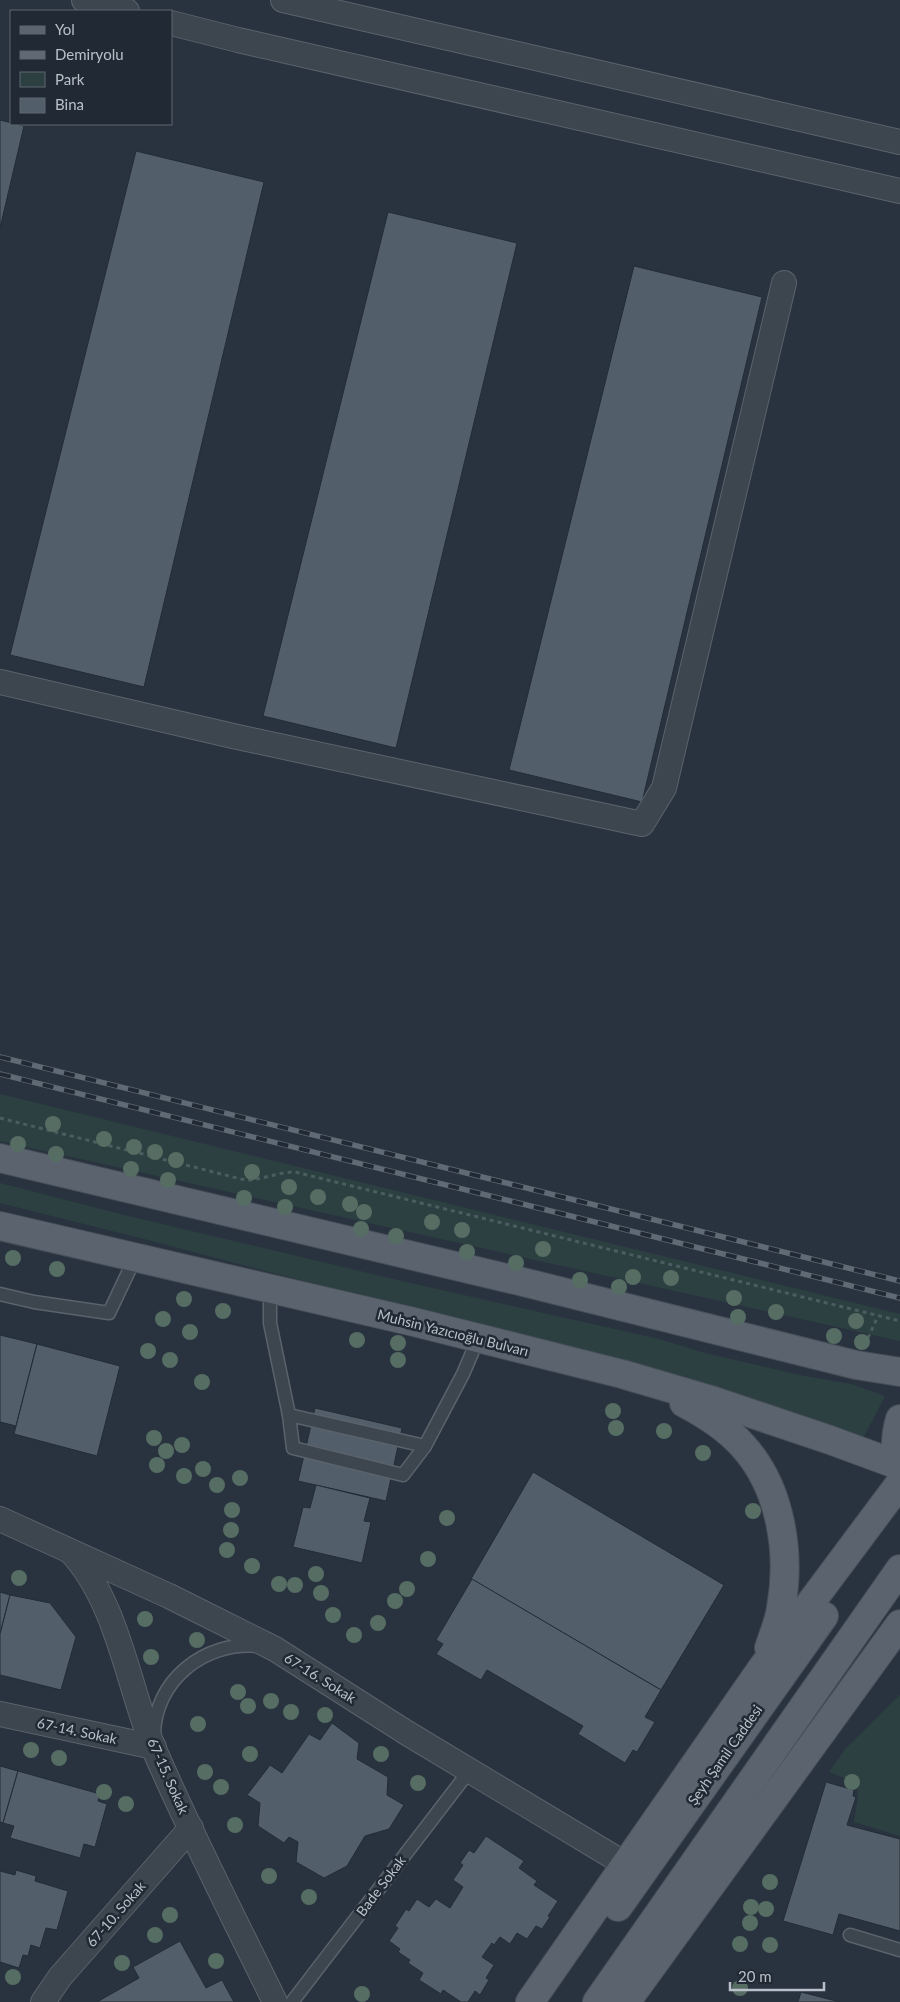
<svg xmlns="http://www.w3.org/2000/svg" width="900" height="2002" font-family="Lato,sans-serif">
<style>
.green{fill:#2c4041}
.building{fill:#525e69;stroke:#232c36}
.lines{fill:none;stroke-linecap:round;stroke-linejoin:round}
.service-casing{stroke:#5a636c;stroke-width:15}
.minor-casing{stroke:#5a636c;stroke-width:26}
.primary-casing{stroke:#464e58;stroke-width:30}
.path{stroke:#4b5d5f;stroke-width:3;stroke-dasharray:4 4;stroke-linecap:butt}
.service{stroke:#3d454f;stroke-width:12}
.minor{stroke:#3d454f;stroke-width:24}
.primary{stroke:#5b646e;stroke-width:28}
.rail-casing{stroke:#5f6a75;stroke-width:5.5}
.rail{stroke:#212a34;stroke-width:4;stroke-dasharray:11;stroke-linecap:butt}
.tree{fill:#566d63}
.labels{text-anchor:middle;stroke-width:5;stroke-linejoin:round;paint-order:stroke}
.street-label{font-size:14px;fill:#b9c0c9;stroke:#212a34}
</style>
<rect width="100%" height="100%" fill="#29333f"/>
<g class="green">
<polygon points="0,1094 900,1314 900,1341 0,1141"/>
<polygon points="0,1183 120,1214 406,1282 659,1339 705,1353 799,1375 851,1384 885,1396 859,1446 602,1359 140,1238 0,1203"/>
<polygon points="900,1695 900,1836 854,1822 858,1797 857,1783 829,1772 846,1748"/>
</g>
<g class="building">
<polygon points="0,120 24,126 0,228"/>
<polygon points="136,151 264,182 144,687 10,655"/>
<polygon points="388,212 517,243 396,748 263,716"/>
<polygon points="634,266 762,297 642,802 509,770"/>
<polygon points="0,1335 37,1344 16,1426 0,1422"/>
<polygon points="37,1344 120,1366 97,1456 14,1434"/>
<polygon points="315,1408 402,1428 386,1501 298,1481"/>
<polygon points="533,1472 724,1585 661,1690 471,1579"/>
<polygon points="316,1485 370,1498 364,1521 371,1522 362,1563 293,1547 303,1507 310,1508"/>
<polygon points="472,1579 661,1690 645,1717 655,1722 637,1752 633,1750 625,1763 578,1734 583,1726 487,1670 481,1680 436,1654 443,1644 436,1640"/>
<polygon points="0,1592 10,1595 0,1634"/>
<polygon points="10,1595 50,1603 76,1637 61,1690 0,1675 0,1634"/>
<polygon points="332,1723 359,1743 357,1759 388,1777 387,1795 404,1805 389,1829 365,1836 347,1866 324,1878 296,1862 298,1842 289,1837 284,1843 258,1826 260,1803 247,1795 270,1765 282,1773 309,1734 320,1740"/>
<polygon points="0,1766 18,1771 3,1823 0,1822"/>
<polygon points="18,1771 100,1794 98,1801 107,1804 95,1847 84,1844 80,1858 10,1838 14,1826 3,1823"/>
<polygon points="826,1782 854,1790 853,1796 856,1797 847,1825 900,1839 900,1931 839,1914 833,1935 783,1921"/>
<polygon points="486,1836 524,1861 519,1868 537,1881 534,1885 558,1901 548,1916 550,1917 542,1929 536,1926 527,1939 517,1933 510,1944 500,1937 494,1945 492,1943 482,1957 494,1965 486,1978 489,1980 480,1995 475,1991 468,2002 461,2002 443,1990 441,1994 419,1980 423,1973 408,1963 410,1960 398,1952 400,1949 389,1941 398,1928 395,1926 406,1909 409,1911 417,1899 429,1907 436,1899 450,1908 463,1887 453,1880 463,1865 460,1863 469,1850 474,1853"/>
<polygon points="16,1870 36,1876 35,1881 68,1891 57,1930 46,1928 40,1948 31,1945 28,1956 23,1955 19,1968 0,1962 0,1871 15,1875"/>
<polygon points="180,1941 206,1988 222,1980 234,2002 97,2002 139,1978 133,1967"/>
<polygon points="801,1992 840,2002 798,2002"/>
</g>
<g class="lines">
<g class="service-casing">
<g id="service">
<polyline points="270,1289 270,1323 289,1415 425,1446 463,1374 478,1339"/>
<polyline points="0,1294 34,1302 109,1313 135,1258"/>
<polyline points="289,1415 293,1448 403,1475 425,1446"/>
<path d="M154,1736c0,-55 50,-95 104,-90"/>
<polyline points="850,1935 900,1950"/>
<polyline points="292,2002 470,1770"/>
</g>
</g>
<g class="minor-casing">
<g id="minor">
<polyline points="84,0 127,11"/>
<polyline points="283,0 900,142"/>
<polyline points="171,23 238,40 900,191"/>
<polyline points="0,682 233,736 642,824 664,788 784,283"/>
<polyline points="0,1519 169,1596 275,1649 407,1733 625,1864"/>
<path d="M71,1552c47,51 57,134 83,197 37,86 80,169 121,253"/>
<polyline points="0,1714 154,1747"/>
<polyline points="43,2002 60,1977 191,1828"/>
</g>
</g>
<g class="primary-casing">
<g id="primary">
<polyline points="0,1158 519,1281 856,1365 900,1372"/>
<polyline points="0,1226 414,1322 622,1374 714,1401 830,1440 898,1465"/>
<path d="M684,1403c21,11 43,25 59,43 38,42 48,107 38,162 -2,14 -8,27 -12,40"/>
<path d="M900,1419c-5,17 -6,34 0,51"/>
<polyline points="618,1907 824,1616"/>
<polyline points="530,2002 762,1668 900,1483"/>
<polyline points="597,2002 900,1569"/>
<polyline points="626,2002 900,1624"/>
</g>
</g>
<g class="path">
<path d="M0,1118l245,62c13,1 33,-8 50,-8l605,149"/>
<polyline points="868,1338 878,1316"/>
</g>
<use href="#service" class="service"/>
<use href="#minor" class="minor"/>
<use href="#primary" class="primary"/>
<g class="rail-casing">
<g id="rail">
<polyline points="0,1057 900,1281"/>
<polyline points="0,1074 900,1298"/>
</g>
</g>
<use href="#rail" class="rail"/>
</g>
<g class="tree">
<circle cx="53" cy="1124" r="8"/>
<circle cx="104" cy="1139" r="8"/>
<circle cx="18" cy="1144" r="8"/>
<circle cx="134" cy="1147" r="8"/>
<circle cx="155" cy="1152" r="8"/>
<circle cx="56" cy="1154" r="8"/>
<circle cx="176" cy="1160" r="8"/>
<circle cx="131" cy="1169" r="8"/>
<circle cx="252" cy="1172" r="8"/>
<circle cx="168" cy="1180" r="8"/>
<circle cx="289" cy="1187" r="8"/>
<circle cx="318" cy="1197" r="8"/>
<circle cx="244" cy="1198" r="8"/>
<circle cx="350" cy="1204" r="8"/>
<circle cx="285" cy="1207" r="8"/>
<circle cx="364" cy="1212" r="8"/>
<circle cx="432" cy="1222" r="8"/>
<circle cx="361" cy="1229" r="8"/>
<circle cx="462" cy="1230" r="8"/>
<circle cx="396" cy="1236" r="8"/>
<circle cx="543" cy="1249" r="8"/>
<circle cx="467" cy="1252" r="8"/>
<circle cx="13" cy="1258" r="8"/>
<circle cx="516" cy="1263" r="8"/>
<circle cx="57" cy="1269" r="8"/>
<circle cx="633" cy="1277" r="8"/>
<circle cx="671" cy="1278" r="8"/>
<circle cx="580" cy="1280" r="8"/>
<circle cx="619" cy="1287" r="8"/>
<circle cx="734" cy="1298" r="8"/>
<circle cx="184" cy="1299" r="8"/>
<circle cx="223" cy="1311" r="8"/>
<circle cx="776" cy="1312" r="8"/>
<circle cx="738" cy="1317" r="8"/>
<circle cx="163" cy="1319" r="8"/>
<circle cx="856" cy="1321" r="8"/>
<circle cx="190" cy="1332" r="8"/>
<circle cx="834" cy="1336" r="8"/>
<circle cx="357" cy="1340" r="8"/>
<circle cx="862" cy="1342" r="8"/>
<circle cx="398" cy="1343" r="8"/>
<circle cx="148" cy="1351" r="8"/>
<circle cx="170" cy="1360" r="8"/>
<circle cx="398" cy="1360" r="8"/>
<circle cx="202" cy="1382" r="8"/>
<circle cx="613" cy="1411" r="8"/>
<circle cx="616" cy="1428" r="8"/>
<circle cx="664" cy="1431" r="8"/>
<circle cx="154" cy="1438" r="8"/>
<circle cx="182" cy="1445" r="8"/>
<circle cx="166" cy="1451" r="8"/>
<circle cx="703" cy="1453" r="8"/>
<circle cx="157" cy="1465" r="8"/>
<circle cx="203" cy="1469" r="8"/>
<circle cx="184" cy="1476" r="8"/>
<circle cx="240" cy="1478" r="8"/>
<circle cx="217" cy="1485" r="8"/>
<circle cx="232" cy="1510" r="8"/>
<circle cx="753" cy="1511" r="8"/>
<circle cx="447" cy="1518" r="8"/>
<circle cx="231" cy="1530" r="8"/>
<circle cx="227" cy="1550" r="8"/>
<circle cx="428" cy="1559" r="8"/>
<circle cx="252" cy="1566" r="8"/>
<circle cx="316" cy="1574" r="8"/>
<circle cx="19" cy="1578" r="8"/>
<circle cx="279" cy="1584" r="8"/>
<circle cx="295" cy="1585" r="8"/>
<circle cx="407" cy="1589" r="8"/>
<circle cx="321" cy="1593" r="8"/>
<circle cx="395" cy="1601" r="8"/>
<circle cx="333" cy="1615" r="8"/>
<circle cx="145" cy="1619" r="8"/>
<circle cx="378" cy="1623" r="8"/>
<circle cx="354" cy="1635" r="8"/>
<circle cx="197" cy="1640" r="8"/>
<circle cx="151" cy="1657" r="8"/>
<circle cx="238" cy="1692" r="8"/>
<circle cx="271" cy="1701" r="8"/>
<circle cx="248" cy="1706" r="8"/>
<circle cx="291" cy="1712" r="8"/>
<circle cx="325" cy="1715" r="8"/>
<circle cx="198" cy="1724" r="8"/>
<circle cx="31" cy="1750" r="8"/>
<circle cx="250" cy="1754" r="8"/>
<circle cx="381" cy="1754" r="8"/>
<circle cx="59" cy="1758" r="8"/>
<circle cx="205" cy="1772" r="8"/>
<circle cx="852" cy="1782" r="8"/>
<circle cx="418" cy="1783" r="8"/>
<circle cx="221" cy="1787" r="8"/>
<circle cx="104" cy="1792" r="8"/>
<circle cx="126" cy="1804" r="8"/>
<circle cx="235" cy="1825" r="8"/>
<circle cx="269" cy="1876" r="8"/>
<circle cx="770" cy="1882" r="8"/>
<circle cx="309" cy="1897" r="8"/>
<circle cx="751" cy="1907" r="8"/>
<circle cx="766" cy="1909" r="8"/>
<circle cx="170" cy="1915" r="8"/>
<circle cx="750" cy="1923" r="8"/>
<circle cx="155" cy="1935" r="8"/>
<circle cx="740" cy="1944" r="8"/>
<circle cx="770" cy="1945" r="8"/>
<circle cx="216" cy="1961" r="8"/>
<circle cx="122" cy="1963" r="8"/>
<circle cx="13" cy="1977" r="8"/>
<circle cx="740" cy="1988" r="8"/>
<circle cx="362" cy="1994" r="8"/>
</g>
<g class="labels">
<g class="street-label">
<text transform="translate(453 1333) rotate(14)" y="5">Muhsin Yazıcıoğlu Bulvarı</text>
<text transform="translate(320 1678) rotate(32)" y="5">67-16. Sokak</text>
<text transform="translate(77 1731) rotate(12)" y="5">67-14. Sokak</text>
<text transform="translate(725 1755) rotate(-55)" y="5">Şeyh Şamil Caddesi</text>
<text transform="translate(168 1776) rotate(66)" y="5">67-15. Sokak</text>
<text transform="translate(381 1886) rotate(-53)" y="5">Bade Sokak</text>
<text transform="translate(116 1914) rotate(-49)" y="5">67-10. Sokak</text>
</g>
</g>
<rect x="10" y="10" width="162" height="115" fill="#212a34" stroke="#5e6670"/>
<rect x="20" y="26" width="25" height="8" fill="#5b646e" stroke="#5e6670"/>
<text x="55" y="35" font-size="15" fill="#b9c0c9">Yol</text>
<rect x="20" y="51" width="25" height="8" fill="#5f6a75" stroke="#5e6670"/>
<text x="55" y="60" font-size="15" fill="#b9c0c9">Demiryolu</text>
<rect x="20" y="72" width="25" height="15" fill="#2c4041" stroke="#5e6670"/>
<text x="55" y="85" font-size="15" fill="#b9c0c9">Park</text>
<rect x="20" y="98" width="25" height="15" fill="#525e69" stroke="#5e6670"/>
<text x="55" y="110" font-size="15" fill="#b9c0c9">Bina</text>
<path d="M730 1982v8h94v-8" fill="none" stroke="#b9c0c9" stroke-width="2.5"/>
<text x="738" y="1982" font-size="15" fill="#b9c0c9" stroke="#212a34" stroke-width="4" paint-order="stroke">20 m</text>
</svg>
